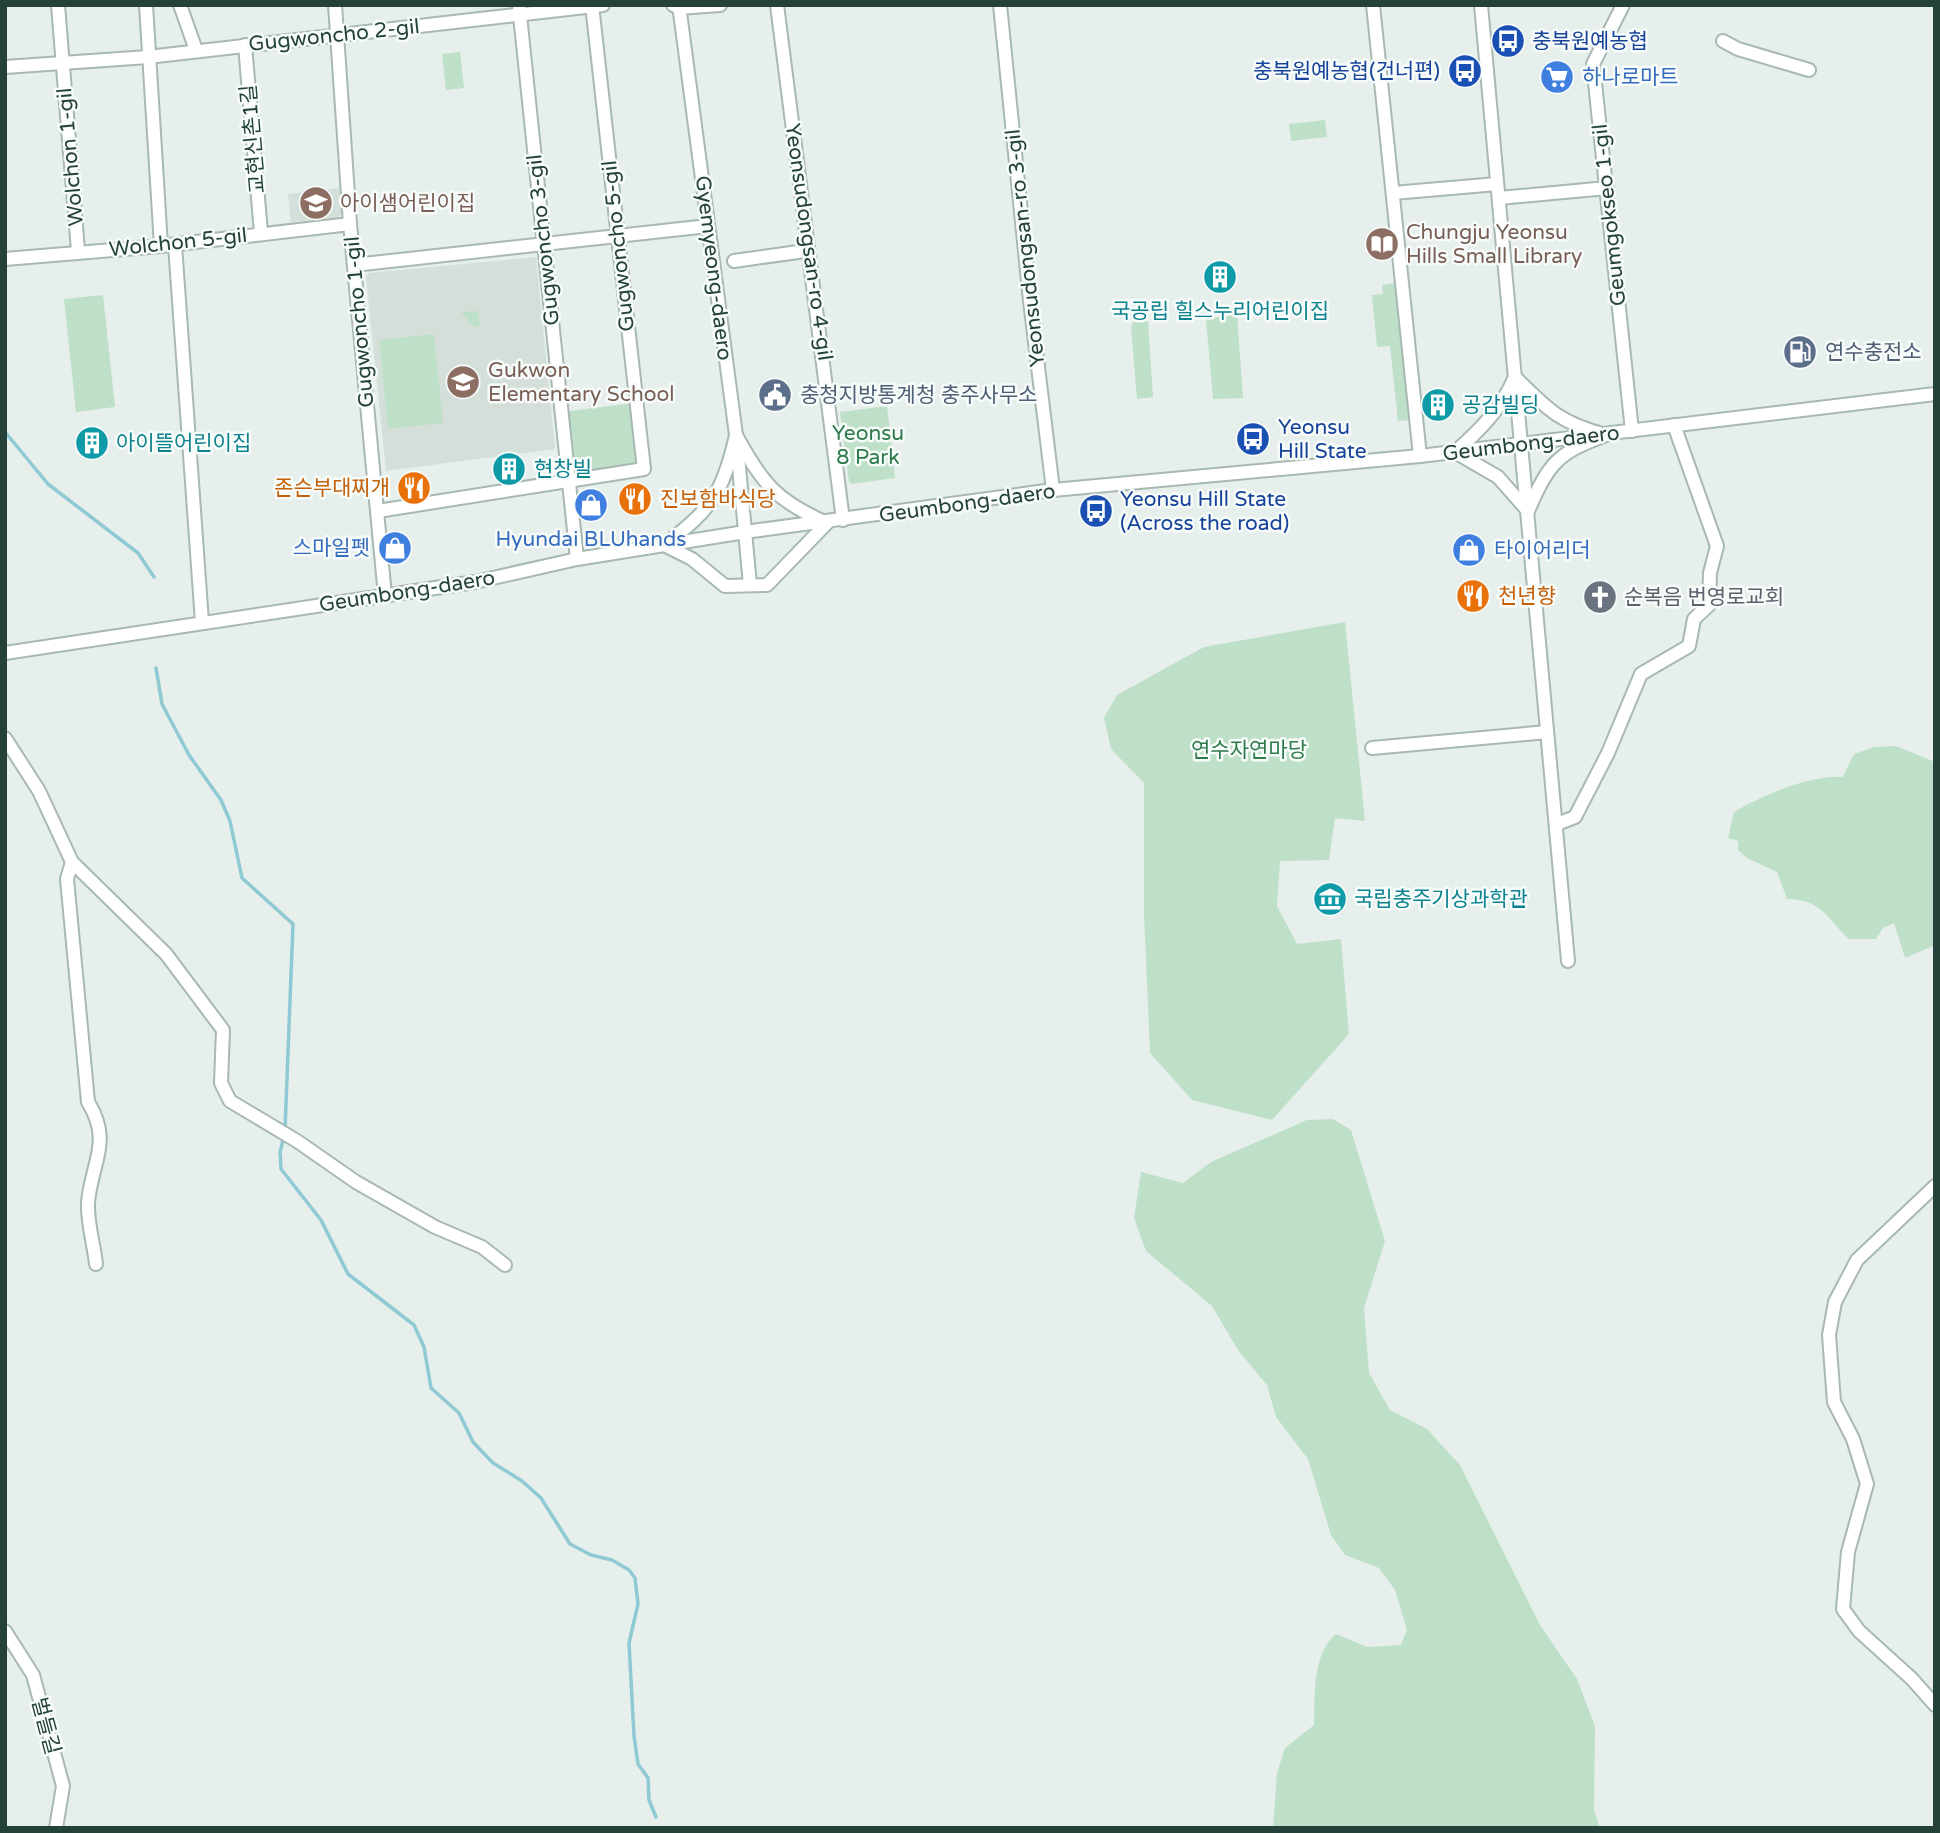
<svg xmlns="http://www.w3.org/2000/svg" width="1940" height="1833" font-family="'Varela Round','Noto Sans KR',sans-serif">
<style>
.built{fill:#d4dfda}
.green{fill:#bfe0c8}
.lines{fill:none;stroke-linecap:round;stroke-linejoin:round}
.stream{stroke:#8ec9d4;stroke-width:3.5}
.minor-casing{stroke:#a8b8b2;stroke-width:16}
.minor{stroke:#fff;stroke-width:12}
.labels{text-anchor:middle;stroke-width:5;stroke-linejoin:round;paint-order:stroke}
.street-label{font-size:21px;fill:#24423a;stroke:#f7fbf9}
.transit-label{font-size:21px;fill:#164399;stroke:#f7fbf9;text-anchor:start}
.shop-label{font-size:21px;fill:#366cbe;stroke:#f7fbf9;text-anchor:start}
.education-label{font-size:21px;fill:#785e54;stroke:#f7fbf9;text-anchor:start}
.culture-label{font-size:21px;fill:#0d838f;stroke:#f7fbf9;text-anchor:start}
.service-label{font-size:21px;fill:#4e5e75;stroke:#f7fbf9;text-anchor:start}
.park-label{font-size:21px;fill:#2d7a4b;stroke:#f7fbf9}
.food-label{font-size:21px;fill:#c56008;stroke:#f7fbf9;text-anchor:start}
.worship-label{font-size:21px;fill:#5b616d;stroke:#f7fbf9;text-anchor:start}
</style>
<rect width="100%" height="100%" fill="#e6efeb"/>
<g class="built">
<polygon points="341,188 344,211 339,217 291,222 288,194"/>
<polygon points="536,257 555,449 386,471 366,277 369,273"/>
</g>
<g class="green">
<polygon points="460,52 464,88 446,90 442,54"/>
<polygon points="1325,120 1327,137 1291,141 1289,124"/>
<polygon points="1397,283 1411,420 1398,421 1390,346 1377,347 1372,295 1383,294 1382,285"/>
<polygon points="103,295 115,407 76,412 64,299"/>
<polygon points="478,311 480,326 474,327 461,312"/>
<polygon points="1237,314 1243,398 1213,399 1206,319"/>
<polygon points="1134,321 1148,321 1153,397 1137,399 1131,326"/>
<polygon points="434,334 443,423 388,429 379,340"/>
<polygon points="633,403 640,463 637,467 574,474 562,412"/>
<polygon points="887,406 895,478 852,484 849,482 840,412"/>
<polygon points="1345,622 1365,821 1335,818 1329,860 1280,861 1277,906 1297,944 1341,939 1349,1034 1272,1120 1192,1100 1150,1053 1144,913 1144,783 1111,749 1104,718 1117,695 1204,647"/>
<path d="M1896,746l39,16v183l-30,13 -11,-35 -11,5 -7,11h-27c-22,-20 -27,-40 -62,-40l-10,-27 -30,-14 -9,-8v-9l-10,-3 6,-26c29,-17 76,-37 109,-35l11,-23 20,-7z"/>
<path d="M1333,1119l18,11 34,111 -21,67 5,65 21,37 37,19 33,36 80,160 37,54 18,47 -1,84 6,18h-327l4,-55 8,-25 29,-23c1,-29 -2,-71 22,-91l31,13 34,-2 6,-15 -12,-40 -16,-22 -34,-13 -14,-20 -23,-76 -32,-42 -9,-32 -29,-35 -26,-44 -66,-55 -12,-33 7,-46 42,11 28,-21 96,-42z"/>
</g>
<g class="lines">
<g class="stream">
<polyline points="5,432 48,484 138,553 154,577"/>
<polyline points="156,668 162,704 189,755 221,800 230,821 242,878 293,924 285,1130"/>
<polyline points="284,1137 280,1152 281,1169 321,1220 348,1274 414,1325 424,1347 431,1388 459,1413 473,1442 493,1463 522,1481 541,1498 570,1544 591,1555 612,1560 629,1570 635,1578 638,1604 629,1643 634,1736 638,1764 648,1778 649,1800 656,1817"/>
</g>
<g class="minor-casing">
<g id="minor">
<polyline points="58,5 78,251"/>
<polyline points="146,5 161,246"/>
<polyline points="180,5 196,50"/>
<polyline points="335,5 350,224 385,596"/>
<polyline points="673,5 679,8 720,5"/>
<polyline points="679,5 736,435 750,585"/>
<polyline points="777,5 843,520"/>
<polyline points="1000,5 1030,301 1053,490"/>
<polyline points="1373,5 1420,456"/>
<polyline points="1481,5 1568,961"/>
<polyline points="1623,5 1593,64 1632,431"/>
<polyline points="519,6 577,559"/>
<polyline points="1723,41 1738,49 1809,70"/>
<polyline points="245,45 261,233"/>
<polyline points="5,67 148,57 603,5"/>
<polyline points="1393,193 1497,184"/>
<polyline points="1499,198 1607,188"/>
<polyline points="175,245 202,622"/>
<polyline points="5,259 161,246 350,224"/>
<polyline points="734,261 805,251"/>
<polyline points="354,265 708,226"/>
<path d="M1515,377c33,33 45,46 91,58 -49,18 -57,28 -78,76l-30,-34 -43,-25c26,-23 46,-43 60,-75z"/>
<path d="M736,435c26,48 40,66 91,88l-60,62 -42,1 -33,-27 -28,-14c47,-35 59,-52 72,-110z"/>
<polyline points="378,511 644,469 592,5"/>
<polyline points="5,653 475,582 577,559 745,532 1053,490 1420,456 1935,394"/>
<polyline points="5,738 39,791 72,862 166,954 223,1030 221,1083 230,1101 297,1141 356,1182 435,1227 482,1247 505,1265"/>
<polyline points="1372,748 1547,732"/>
<polyline points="1557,824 1575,817 1608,753 1641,674 1689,646 1694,619 1709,605 1710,573 1717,546 1674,425"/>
<path d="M72,862l-5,17 21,223c25,40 3,61 0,101 -1,19 6,42 8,61"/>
<polyline points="1935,1186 1857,1260 1835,1302 1829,1335 1834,1402 1853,1439 1867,1484 1848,1552 1843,1609 1859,1631 1912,1679 1935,1705"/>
<polyline points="5,1631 33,1675 63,1786 56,1828"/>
</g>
</g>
<use href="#minor" class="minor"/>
</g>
<defs>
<g id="bus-disc" transform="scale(1.75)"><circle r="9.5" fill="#1a4fb4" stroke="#f7fbf9"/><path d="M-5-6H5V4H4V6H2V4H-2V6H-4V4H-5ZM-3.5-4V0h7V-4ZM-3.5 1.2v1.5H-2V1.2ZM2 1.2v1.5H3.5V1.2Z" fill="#fff"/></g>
<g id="supermarket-disc" transform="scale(1.75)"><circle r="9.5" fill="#3f7fe0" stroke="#f7fbf9"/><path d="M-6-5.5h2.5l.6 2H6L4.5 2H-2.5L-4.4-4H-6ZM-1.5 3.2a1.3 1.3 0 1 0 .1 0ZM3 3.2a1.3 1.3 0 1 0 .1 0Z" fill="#fff"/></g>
<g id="school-disc" transform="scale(1.75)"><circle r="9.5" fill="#8d6e63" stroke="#f7fbf9"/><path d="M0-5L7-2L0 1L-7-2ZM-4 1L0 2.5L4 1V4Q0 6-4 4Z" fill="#fff"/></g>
<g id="library-disc" transform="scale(1.75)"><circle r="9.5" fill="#8d6e63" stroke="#f7fbf9"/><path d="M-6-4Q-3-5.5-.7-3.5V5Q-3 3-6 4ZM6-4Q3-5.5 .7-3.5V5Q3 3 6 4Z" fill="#fff"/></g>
<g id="building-disc" transform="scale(1.75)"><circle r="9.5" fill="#0f9aa8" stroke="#f7fbf9"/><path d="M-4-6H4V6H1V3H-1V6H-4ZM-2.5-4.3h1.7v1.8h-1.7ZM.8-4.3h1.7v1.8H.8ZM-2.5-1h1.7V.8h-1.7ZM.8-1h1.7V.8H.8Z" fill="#fff"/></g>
<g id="fuel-disc" transform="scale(1.75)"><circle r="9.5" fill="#5c6f8a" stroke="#f7fbf9"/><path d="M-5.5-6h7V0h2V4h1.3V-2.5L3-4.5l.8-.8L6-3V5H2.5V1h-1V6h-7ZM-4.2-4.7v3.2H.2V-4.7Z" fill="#fff"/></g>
<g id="civic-disc" transform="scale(1.75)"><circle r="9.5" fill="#5c6f8a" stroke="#f7fbf9"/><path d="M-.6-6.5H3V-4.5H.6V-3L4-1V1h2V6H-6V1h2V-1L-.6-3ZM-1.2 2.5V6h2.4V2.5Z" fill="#fff"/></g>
<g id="restaurant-disc" transform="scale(1.75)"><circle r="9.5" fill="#e8710a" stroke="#f7fbf9"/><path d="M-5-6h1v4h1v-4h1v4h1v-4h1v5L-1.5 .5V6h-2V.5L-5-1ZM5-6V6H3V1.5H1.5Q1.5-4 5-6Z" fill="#fff"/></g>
<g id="shop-disc" transform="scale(1.75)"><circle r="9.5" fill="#3f7fe0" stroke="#f7fbf9"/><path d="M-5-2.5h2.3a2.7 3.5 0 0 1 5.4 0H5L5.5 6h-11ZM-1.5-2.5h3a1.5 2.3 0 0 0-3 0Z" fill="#fff"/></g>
<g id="church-disc" transform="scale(1.75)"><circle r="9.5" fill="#6b7280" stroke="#f7fbf9"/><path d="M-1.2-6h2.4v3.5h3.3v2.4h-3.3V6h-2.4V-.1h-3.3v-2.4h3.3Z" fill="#fff"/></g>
<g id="museum-disc" transform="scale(1.75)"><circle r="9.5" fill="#0f9aa8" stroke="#f7fbf9"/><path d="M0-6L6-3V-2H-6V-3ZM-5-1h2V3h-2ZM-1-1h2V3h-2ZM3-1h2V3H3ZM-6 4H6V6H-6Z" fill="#fff"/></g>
</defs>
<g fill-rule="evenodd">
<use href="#bus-disc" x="1508" y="41"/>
<use href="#bus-disc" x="1465" y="71"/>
<use href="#supermarket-disc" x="1557" y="77"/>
<use href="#school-disc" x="316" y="203"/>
<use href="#library-disc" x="1382" y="244"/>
<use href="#building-disc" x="1220" y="277"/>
<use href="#fuel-disc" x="1800" y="352"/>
<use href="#school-disc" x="463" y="382"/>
<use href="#civic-disc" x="775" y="395"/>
<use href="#building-disc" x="1438" y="405"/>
<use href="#bus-disc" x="1253" y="439"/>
<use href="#building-disc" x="92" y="443"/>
<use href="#building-disc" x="509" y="469"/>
<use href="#restaurant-disc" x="414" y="488"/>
<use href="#restaurant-disc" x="635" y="499"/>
<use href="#shop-disc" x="591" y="505"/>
<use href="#bus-disc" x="1096" y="511"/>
<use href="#shop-disc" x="395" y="548"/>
<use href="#shop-disc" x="1469" y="550"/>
<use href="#restaurant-disc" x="1473" y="596"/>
<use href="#church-disc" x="1600" y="597"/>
<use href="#museum-disc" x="1330" y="899"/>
</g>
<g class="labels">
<g class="street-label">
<text transform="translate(334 35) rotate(-6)" y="7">Gugwoncho 2-gil</text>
<text transform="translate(253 139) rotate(-95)" y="7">교현신촌1길</text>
<text transform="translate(70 157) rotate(-95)" y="7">Wolchon 1-gil</text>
<text transform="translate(1609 215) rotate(-96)" y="7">Geumgokseo 1-gil</text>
<text transform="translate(543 240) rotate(-96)" y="7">Gugwoncho 3-gil</text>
<text transform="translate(178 242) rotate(-6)" y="7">Wolchon 5-gil</text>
<text transform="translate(809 242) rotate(82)" y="7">Yeonsudongsan-ro 4-gil</text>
<text transform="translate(618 246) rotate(-96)" y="7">Gugwoncho 5-gil</text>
<text transform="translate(1025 248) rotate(-96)" y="7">Yeonsudongsan-ro 3-gil</text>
<text transform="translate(714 268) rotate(83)" y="7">Gyemyeong-daero</text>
<text transform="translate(359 322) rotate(-95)" y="7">Gugwoncho 1-gil</text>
<text transform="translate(1531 443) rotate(-7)" y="7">Geumbong-daero</text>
<text transform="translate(967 503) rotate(-8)" y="7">Geumbong-daero</text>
<text transform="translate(407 591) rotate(-9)" y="7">Geumbong-daero</text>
<text transform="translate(46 1726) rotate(75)" y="7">벌들길</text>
</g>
<g class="transit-label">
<text x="1532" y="48">충북원예농협</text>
<text x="1440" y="78" text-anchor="end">충북원예농협(건너편)</text>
<text x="1278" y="434">Yeonsu<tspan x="1278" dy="24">Hill State</tspan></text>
<text x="1120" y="506">Yeonsu Hill State<tspan x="1120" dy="24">(Across the road)</tspan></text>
</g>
<g class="shop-label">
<text x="1582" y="84">하나로마트</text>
<text x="591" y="546" text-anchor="middle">Hyundai BLUhands</text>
<text x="370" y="555" text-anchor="end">스마일펫</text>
<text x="1494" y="557">타이어리더</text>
</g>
<g class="education-label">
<text x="340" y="210">아이샘어린이집</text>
<text x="1406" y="239">Chungju Yeonsu<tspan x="1406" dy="24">Hills Small Library</tspan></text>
<text x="488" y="377">Gukwon<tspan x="488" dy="24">Elementary School</tspan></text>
</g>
<g class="culture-label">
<text x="1220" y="318" text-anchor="middle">국공립 힐스누리어린이집</text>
<text x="1462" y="412">공감빌딩</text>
<text x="116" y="450">아이뜰어린이집</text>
<text x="534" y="476">현창빌</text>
<text x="1354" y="906">국립충주기상과학관</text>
</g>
<g class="service-label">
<text x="1825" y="359">연수충전소</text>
<text x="800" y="402">충청지방통계청 충주사무소</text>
</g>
<g class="park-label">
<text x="868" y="440">Yeonsu<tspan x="868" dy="24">8 Park</tspan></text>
<text x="1249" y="757">연수자연마당</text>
</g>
<g class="food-label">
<text x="390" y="495" text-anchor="end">존슨부대찌개</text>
<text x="660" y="506">진보함바식당</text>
<text x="1498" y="603">천년향</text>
</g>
<g class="worship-label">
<text x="1624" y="604">순복음 번영로교회</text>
</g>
</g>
<rect width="1940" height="1833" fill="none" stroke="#24423a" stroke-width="14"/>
</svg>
